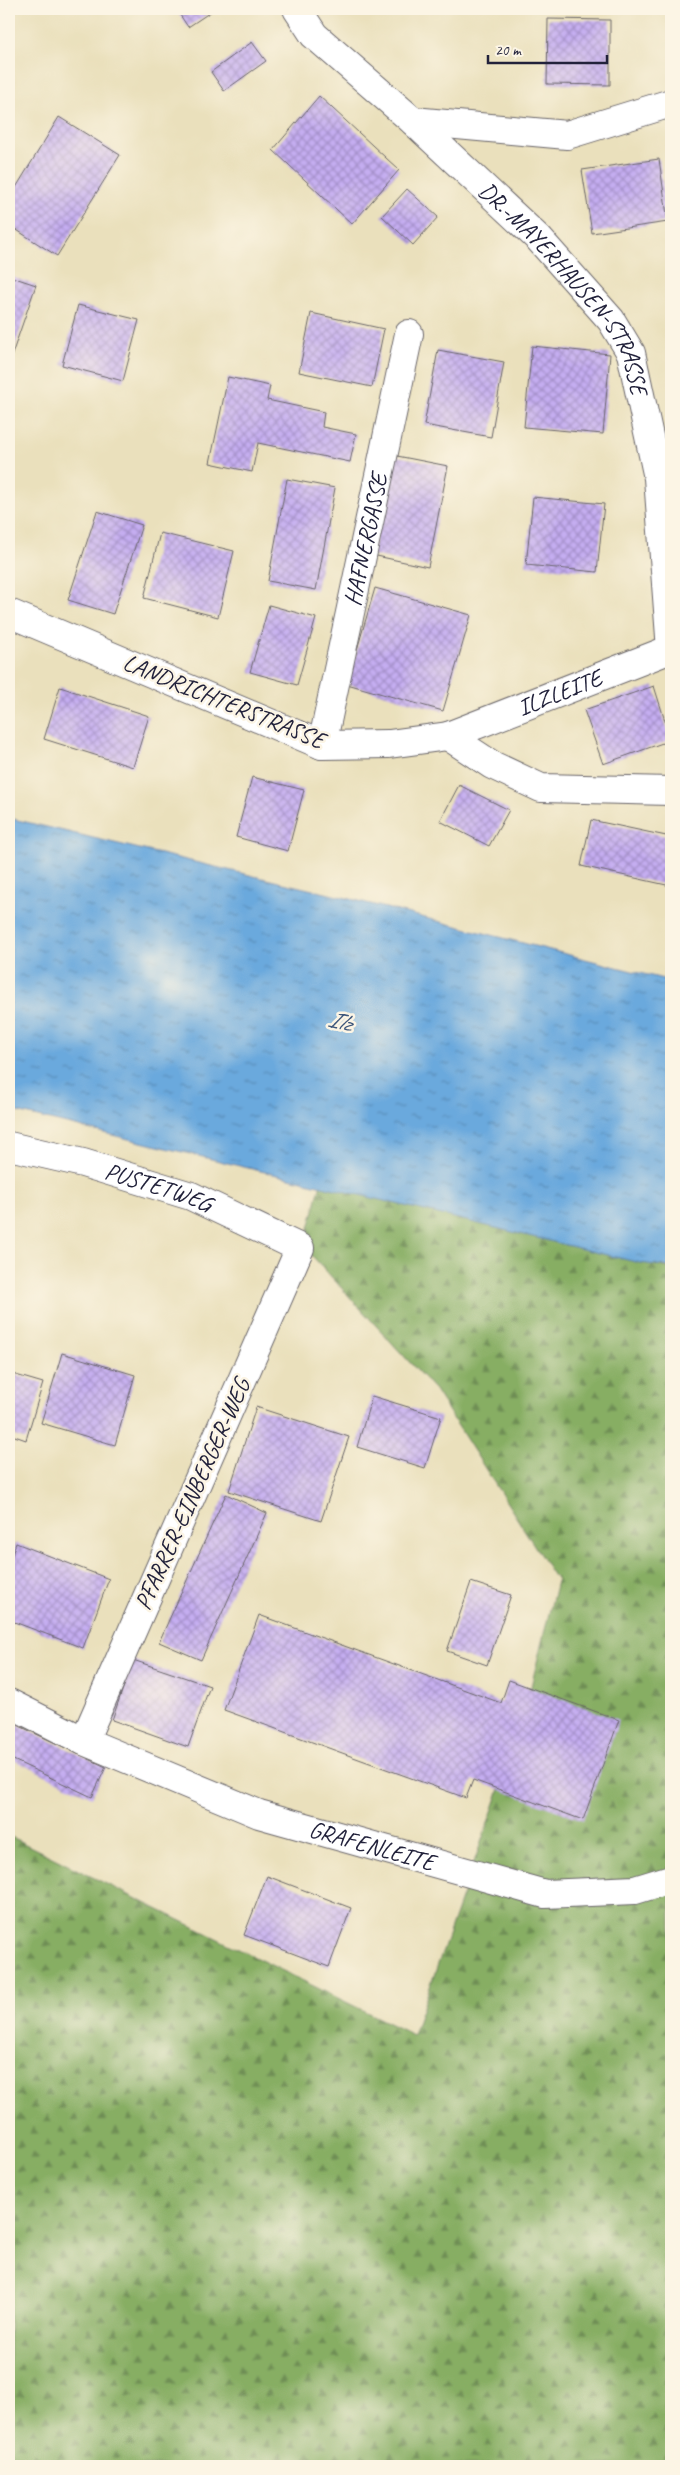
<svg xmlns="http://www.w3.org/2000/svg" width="680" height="2475" font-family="Caveat,sans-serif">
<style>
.forest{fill:url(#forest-firs);stroke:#546850}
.water{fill:url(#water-ripples);stroke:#46668c}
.building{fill:url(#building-cross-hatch)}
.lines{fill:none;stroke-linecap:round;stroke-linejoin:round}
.minor-casing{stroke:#686468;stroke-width:30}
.minor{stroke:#fff;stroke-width:28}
.labels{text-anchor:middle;stroke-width:5;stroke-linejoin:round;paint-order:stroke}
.street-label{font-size:24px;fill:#22223b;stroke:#fcf5e5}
.water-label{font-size:25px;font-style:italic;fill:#3f587c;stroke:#fcf5e5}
</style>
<defs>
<pattern id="forest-firs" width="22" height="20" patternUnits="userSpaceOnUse" patternTransform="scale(1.25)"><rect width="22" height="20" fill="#87ae64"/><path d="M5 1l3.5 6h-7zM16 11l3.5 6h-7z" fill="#6e8d54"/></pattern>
<pattern id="water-ripples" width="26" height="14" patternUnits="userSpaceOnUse" patternTransform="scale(1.25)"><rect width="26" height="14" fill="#6aa9dd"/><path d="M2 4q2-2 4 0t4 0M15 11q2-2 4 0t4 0" fill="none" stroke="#5789b4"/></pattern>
<pattern id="building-cross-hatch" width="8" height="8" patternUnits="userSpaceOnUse" patternTransform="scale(1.25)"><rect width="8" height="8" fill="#c5adf1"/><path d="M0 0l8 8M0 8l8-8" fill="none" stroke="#a08cc4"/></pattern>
</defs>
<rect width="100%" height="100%" fill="#fcf5e5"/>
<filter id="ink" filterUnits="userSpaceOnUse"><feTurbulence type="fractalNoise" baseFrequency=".02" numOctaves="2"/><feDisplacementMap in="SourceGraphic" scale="10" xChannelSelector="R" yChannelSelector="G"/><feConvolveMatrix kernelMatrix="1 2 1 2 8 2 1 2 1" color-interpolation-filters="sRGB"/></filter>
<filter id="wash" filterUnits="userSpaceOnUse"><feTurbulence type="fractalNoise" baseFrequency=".0096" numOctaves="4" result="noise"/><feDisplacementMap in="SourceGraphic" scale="20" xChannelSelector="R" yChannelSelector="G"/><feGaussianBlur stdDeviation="1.12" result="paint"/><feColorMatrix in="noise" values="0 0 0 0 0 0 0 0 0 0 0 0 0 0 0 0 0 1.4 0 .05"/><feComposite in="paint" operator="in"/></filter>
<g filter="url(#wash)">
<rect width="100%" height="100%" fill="#eae0bc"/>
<polygon class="forest" points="323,1176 671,1269 671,2466 9,2466 9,1836 413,2035 519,1735 557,1581 435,1390 304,1247"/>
<polygon class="water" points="9,818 359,901 671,981 671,1267 640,1263 9,1110"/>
<g id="blocks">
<g class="building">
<polygon points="176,9 215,9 188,27"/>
<polygon points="548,19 610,20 610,85 547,84"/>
<polygon points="252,42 266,61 224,91 211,72"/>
<polygon points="319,96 399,170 352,224 273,150"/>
<polygon points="59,117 120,155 57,256 9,225 9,199"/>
<polygon points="659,159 668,222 592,233 582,170"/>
<polygon points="407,189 438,217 413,245 382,216"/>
<polygon points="9,276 36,285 9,363"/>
<polygon points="78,305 139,320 123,381 62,365"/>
<polygon points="311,313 384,329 372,387 299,372"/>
<polygon points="532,346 610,354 603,434 524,427"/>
<polygon points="438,350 504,362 491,437 424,425"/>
<polygon points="228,377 270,386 267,400 324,412 322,427 356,434 350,462 258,443 252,472 210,463"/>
<polygon points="392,455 448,466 428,567 372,555"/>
<polygon points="287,479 335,488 316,590 268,581"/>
<polygon points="533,497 604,504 597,572 526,565"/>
<polygon points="97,511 142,525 113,614 68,600"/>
<polygon points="160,533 234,551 218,617 144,598"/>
<polygon points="375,588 471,615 443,711 347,684"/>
<polygon points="269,605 316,618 297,685 250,672"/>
<polygon points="654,686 671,740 603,764 584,710"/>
<polygon points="60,687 149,716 133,767 44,739"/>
<polygon points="252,777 304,790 288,851 236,837"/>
<polygon points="459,785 509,810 489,846 440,821"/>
<polygon points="591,820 671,837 671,886 581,866"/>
<polygon points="62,1353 135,1375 115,1445 41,1423"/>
<polygon points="9,1373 43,1383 26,1440 9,1434"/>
<polygon points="372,1396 441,1417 425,1468 357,1447"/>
<polygon points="256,1407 349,1437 321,1521 229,1491"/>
<polygon points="226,1494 267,1513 201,1660 159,1642"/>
<polygon points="16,1543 109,1579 83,1648 9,1620 9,1563"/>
<polygon points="471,1582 511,1595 487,1665 447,1651"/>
<polygon points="259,1615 501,1703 509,1680 619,1720 583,1820 473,1780 466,1798 224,1710"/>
<polygon points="133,1660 210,1686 188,1747 112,1720"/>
<polygon points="9,1721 106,1767 92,1797 9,1758"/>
<polygon points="267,1876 351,1908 329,1967 244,1935"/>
</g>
</g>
</g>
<g filter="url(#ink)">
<use href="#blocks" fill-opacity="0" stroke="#686468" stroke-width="1"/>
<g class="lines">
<g class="minor-casing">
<g id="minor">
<path id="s1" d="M297,9l17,26 99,86 126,118 72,81 20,33 27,125 13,172"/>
<polyline points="413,121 567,135 671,103"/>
<path id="s2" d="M9,613l313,132 67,-1 59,-8 223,-87"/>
<polyline points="448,736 492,765 541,788 671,791"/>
<path id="s3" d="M322,745l87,-411"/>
<path id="s4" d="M9,1146l74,17 108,33 109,52 -216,493"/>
<path id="s5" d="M9,1703l75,38 175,73 286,80 90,-4 36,-11"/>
</g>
</g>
<use href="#minor" class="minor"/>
</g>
</g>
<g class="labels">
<g class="street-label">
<text dy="8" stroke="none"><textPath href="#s1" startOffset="391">DR.-MAYERHAUSEN-STRASSE</textPath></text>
<text dy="8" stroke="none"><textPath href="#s3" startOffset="210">HAFNERGASSE</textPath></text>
<text dy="8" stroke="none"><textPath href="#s2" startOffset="586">ILZLEITE</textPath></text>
<text transform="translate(224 701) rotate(22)" y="8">LANDRICHTERSTRASSE</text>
<text dy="8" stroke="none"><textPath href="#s4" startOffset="155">PUSTETWEG</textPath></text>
<text transform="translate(192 1494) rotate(-66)" y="8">PFARRER-EINBERGER-WEG</text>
<text dy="8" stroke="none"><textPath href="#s5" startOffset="391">GRAFENLEITE</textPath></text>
</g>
<g class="water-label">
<text transform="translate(340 1020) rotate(15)" y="9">Ilz</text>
</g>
</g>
<rect width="680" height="2475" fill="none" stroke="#fcf5e5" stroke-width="30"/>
<path d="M488 55v8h119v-8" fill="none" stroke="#22223b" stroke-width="2.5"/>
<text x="495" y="55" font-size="15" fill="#22223b" stroke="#fcf5e5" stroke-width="4" paint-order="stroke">20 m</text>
</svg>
